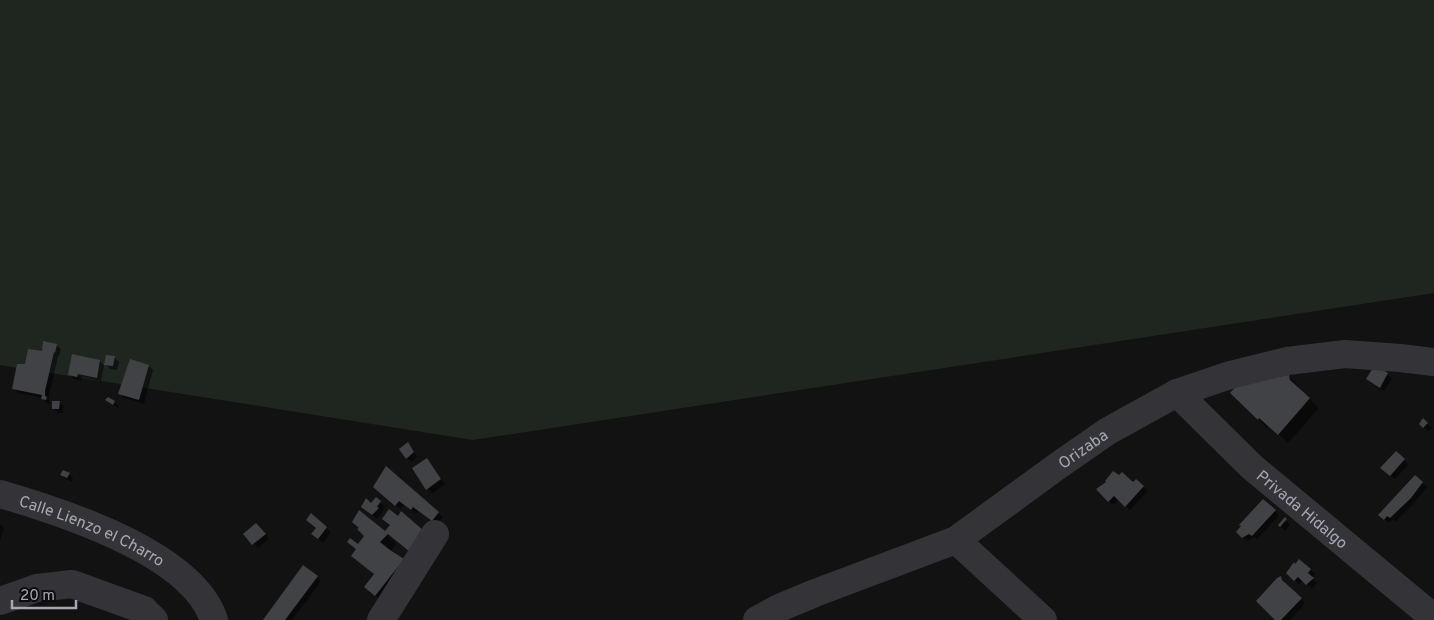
<svg xmlns="http://www.w3.org/2000/svg" width="1434" height="620" font-family="Overpass,sans-serif">
<style>
.green{fill:#1f2620}
.shadow{fill:#0007}
.building{fill:#414246}
.lines{fill:none;stroke-linecap:round;stroke-linejoin:round}
.minor{stroke:#343438;stroke-width:28}
.labels{text-anchor:middle;stroke-width:4;stroke-linejoin:round;paint-order:stroke}
.street-label{font-size:16px;fill:#a5a8b2;stroke:#0d0d0e}
</style>
<rect width="100%" height="100%" fill="#121213"/>
<polygon class="green" points="0,0 1434,0 1434,293 473,440 0,365"/>
<g class="shadow">
<polygon points="56,345 61,349 59,356 58,356 49,396 49,400 50,404 47,403 42,398 18,393 14,389 26,366 43,352"/>
<polygon points="73,355 100,361 104,366 101,381 82,377 81,381 74,379 69,375"/>
<polygon points="114,357 119,362 117,370 110,369 106,364"/>
<polygon points="149,366 153,370 144,404 124,398 120,394"/>
<polygon points="1387,374 1392,379 1384,391 1367,379"/>
<polygon points="1289,376 1298,386 1299,389 1319,408 1288,443 1269,426 1267,428 1254,415"/>
<polygon points="107,400 114,402 119,406 118,408"/>
<polygon points="59,402 63,406 63,413 58,413 53,408"/>
<polygon points="1423,420 1432,428 1428,431 1420,424"/>
<polygon points="408,444 412,448 417,457 412,462 407,458"/>
<polygon points="1404,460 1408,465 1395,479 1386,472"/>
<polygon points="431,464 445,484 432,494 413,469"/>
<polygon points="69,474 73,479 72,482 66,479 62,475"/>
<polygon points="1119,477 1133,484 1136,481 1148,491 1130,510 1119,500 1113,505 1098,489"/>
<polygon points="1422,483 1427,487 1415,502 1395,522 1393,519 1389,523 1384,519"/>
<polygon points="379,491 438,513 443,517 437,525 418,511 416,514 404,504 400,509"/>
<polygon points="376,499 385,507 381,512 382,513 377,519 367,511"/>
<polygon points="1275,511 1279,515 1257,539 1254,537 1247,541 1242,536 1243,526"/>
<polygon points="311,515 331,532 323,543 313,534 317,528"/>
<polygon points="398,518 388,536 396,544 390,551 403,560 380,599 370,592 375,574 358,546 385,533"/>
<polygon points="1285,519 1290,525 1285,531 1279,525"/>
<polygon points="0,524 4,528 0,541"/>
<polygon points="261,529 269,539 258,548 245,534"/>
<polygon points="1310,570 1315,574 1312,578 1317,583 1312,589 1303,580 1299,584 1287,573"/>
<polygon points="317,577 321,581 292,620 265,620"/>
<polygon points="1281,578 1285,582 1286,585 1305,603 1290,620 1277,620"/>
</g>
<g class="building">
<polygon points="43,341 57,344 55,353 54,352 45,391 45,396 47,397 46,400 41,399 42,395 12,389 17,364 25,364 28,349 42,351"/>
<polygon points="72,354 100,360 97,378 78,374 77,377 68,375"/>
<polygon points="106,355 115,356 113,366 104,365"/>
<polygon points="130,359 149,365 139,400 118,394"/>
<polygon points="1375,365 1388,373 1380,388 1366,379"/>
<polygon points="1289,375 1290,380 1310,398 1278,435 1259,418 1258,420 1230,393 1238,384"/>
<polygon points="108,397 115,401 113,405 105,400"/>
<polygon points="52,401 60,401 59,409 52,409"/>
<polygon points="1423,418 1428,423 1423,428 1419,424"/>
<polygon points="408,442 414,452 406,459 399,449"/>
<polygon points="1396,451 1405,459 1390,476 1380,468"/>
<polygon points="427,458 441,479 426,490 412,468"/>
<polygon points="386,466 439,512 432,521 413,507 411,510 399,501 395,506 373,487"/>
<polygon points="63,470 70,473 67,478 60,475"/>
<polygon points="1113,471 1119,475 1122,472 1133,482 1136,479 1144,486 1125,507 1114,496 1108,502 1096,489 1106,482 1105,481"/>
<polygon points="1415,475 1423,482 1411,498 1390,518 1387,516 1384,520 1378,515"/>
<polygon points="376,497 381,501 377,507 379,508 372,515 361,507 366,498 371,503"/>
<polygon points="1263,499 1276,510 1252,536 1249,534 1242,538 1236,532 1241,526 1239,525"/>
<polygon points="389,509 398,516 401,511 424,531 410,552 388,534 380,542 390,550 404,559 375,596 364,587 374,574 351,556 356,549 347,542 350,538 358,544 364,536 357,529 359,528 352,522 359,510 385,531 390,525 382,519"/>
<polygon points="311,513 327,527 318,539 311,534 316,528 306,520"/>
<polygon points="1285,517 1287,519 1280,527 1278,525"/>
<polygon points="256,523 266,534 252,545 243,534"/>
<polygon points="1299,559 1311,569 1308,573 1314,578 1306,585 1298,577 1294,581 1286,573 1294,562 1295,564"/>
<polygon points="303,565 318,576 285,620 263,620"/>
<polygon points="1281,576 1282,580 1302,598 1281,620 1275,620 1256,601 1277,578"/>
</g>
<g class="lines">
<g class="minor">
<path id="s1" d="M1177,393l75,74 182,151"/>
<path id="s2" d="M0,494c62,18 192,59 214,126"/>
<polyline points="956,540 1043,620"/>
<polyline points="0,601 37,588 72,584 144,610 154,620"/>
<polyline points="381,620 435,534"/>
<path id="s3" d="M757,620l20,-11 38,-16 141,-53 103,-75 49,-34 69,-38 53,-18 57,-14 58,-7 55,4 34,4"/>
</g>
</g>
<g class="labels">
<g class="street-label">
<text dy="6" stroke="none"><textPath href="#s3" startOffset="371">Orizaba</textPath></text>
<text dy="6" stroke="none"><textPath href="#s1" startOffset="171">Privada Hidalgo</textPath></text>
<text dy="6" stroke="none"><textPath href="#s2" startOffset="99">Calle Lienzo el Charro</textPath></text>
</g>
</g>
<path d="M12 600v8h64v-8" fill="none" stroke="#a5a8b2" stroke-width="2.5"/>
<text x="20" y="600" font-size="15" fill="#a5a8b2" stroke="#0d0d0e" stroke-width="4" paint-order="stroke">20 m</text>
</svg>
